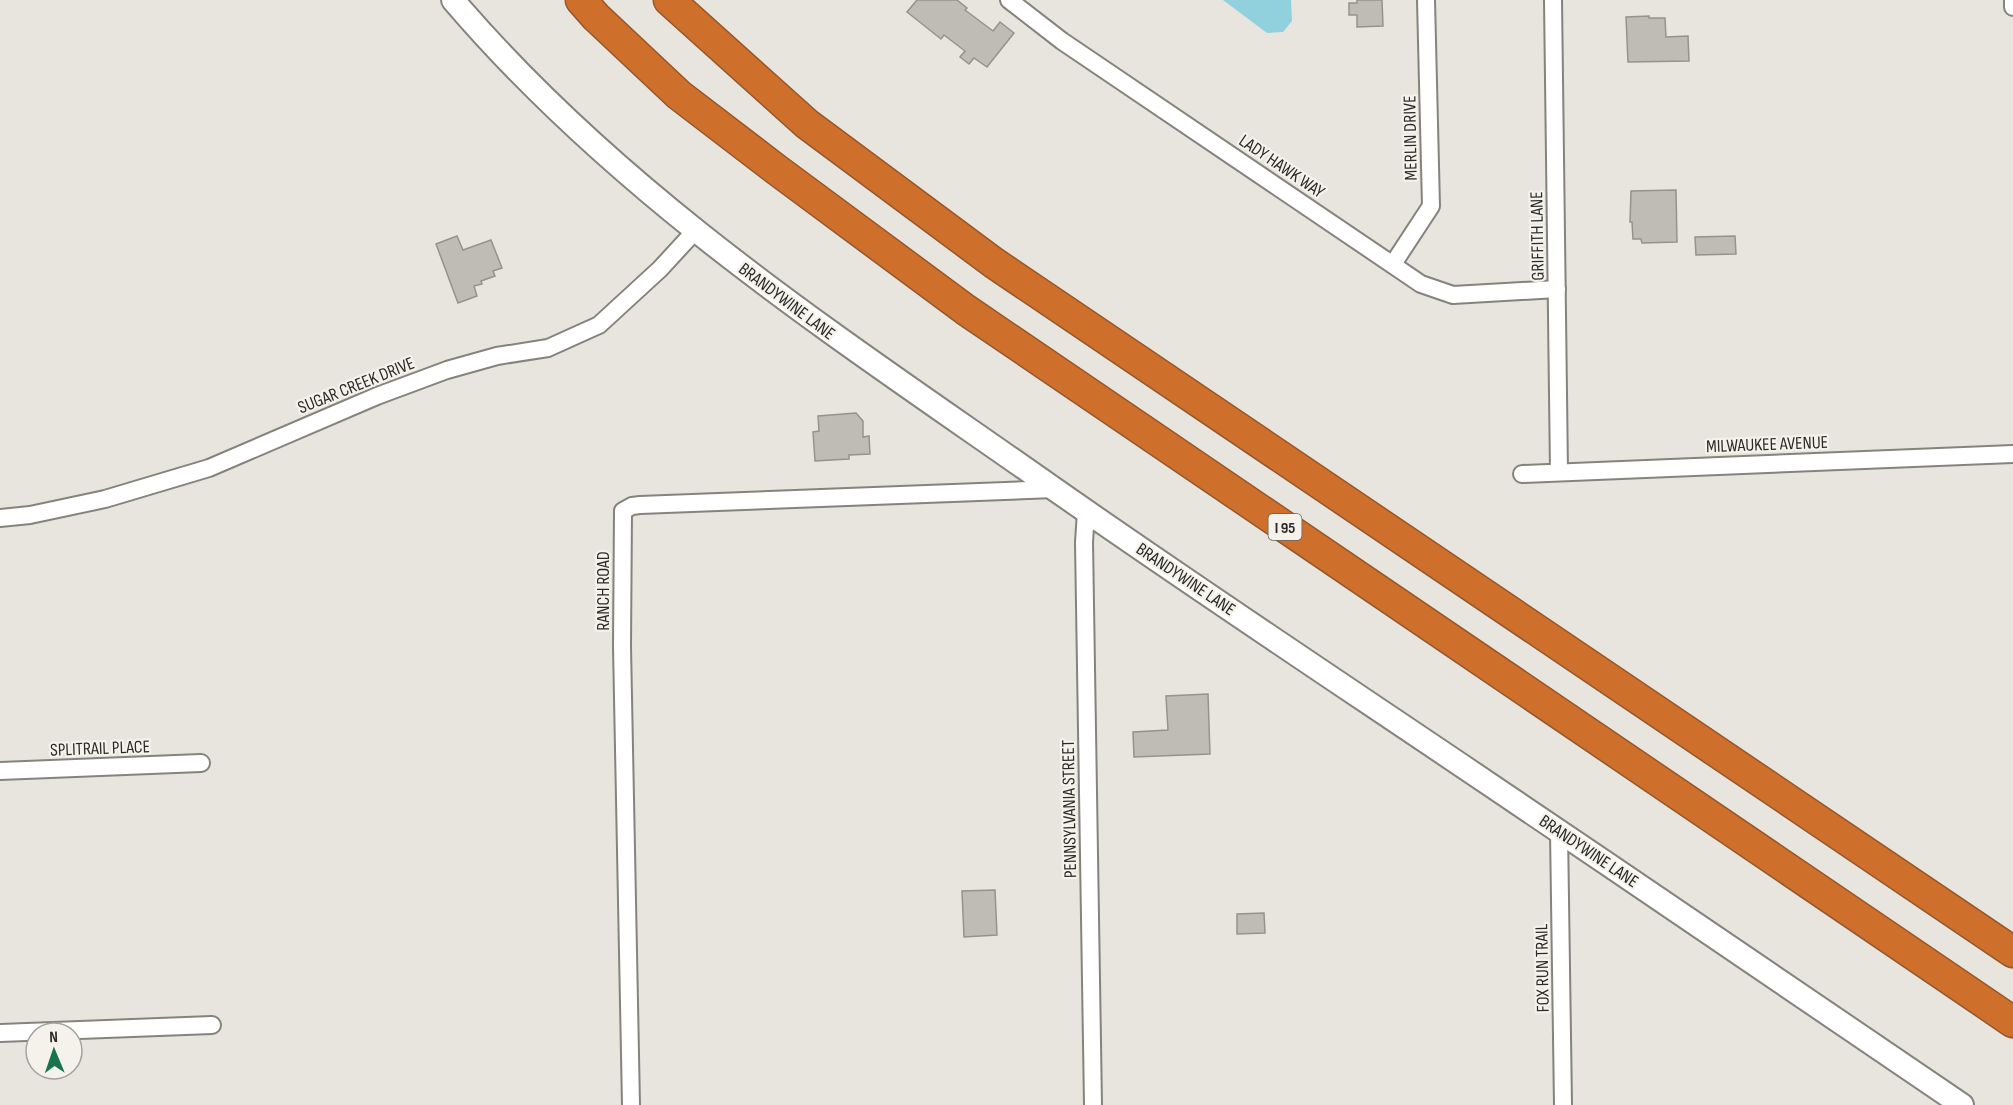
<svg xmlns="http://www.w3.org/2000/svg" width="2013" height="1105" font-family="'Sofia Sans Condensed',sans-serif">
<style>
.water{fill:#91d0dd}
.building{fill:#bebcb5;stroke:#95938c;stroke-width:1.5}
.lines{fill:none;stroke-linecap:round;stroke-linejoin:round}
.street-casing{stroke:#85837c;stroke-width:20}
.secondary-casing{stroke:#85837c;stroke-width:26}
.highway-casing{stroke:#95572b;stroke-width:33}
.street{stroke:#fff;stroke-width:16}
.secondary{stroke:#fff;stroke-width:22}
.highway{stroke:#ce6f2c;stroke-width:30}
.labels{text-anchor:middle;stroke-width:4.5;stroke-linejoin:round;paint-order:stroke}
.shield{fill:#f4f2eb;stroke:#676662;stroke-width:1.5}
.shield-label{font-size:16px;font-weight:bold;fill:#2b2a28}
.street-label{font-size:18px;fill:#2b2a28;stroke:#f4f2eb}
</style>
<rect width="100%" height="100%" fill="#e7e5de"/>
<polygon class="water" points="1223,0 1291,0 1292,21 1283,32 1267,33"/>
<g class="building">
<polygon points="917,0 957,0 967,8 965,10 993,31 1000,22 1014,33 987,67 974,58 969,64 960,57 965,51 944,35 941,39 907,12"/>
<polygon points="1357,0 1382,0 1383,26 1357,27 1357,15 1349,15 1349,3 1357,3"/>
<polygon points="1649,16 1649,18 1665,18 1666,37 1688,36 1689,61 1628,62 1626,17"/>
<polygon points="1676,190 1677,242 1642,243 1641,239 1633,239 1632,222 1630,222 1631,191"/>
<polygon points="457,236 463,250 491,240 502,268 493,271 495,276 481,281 482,284 474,286 477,296 458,303 436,244"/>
<polygon points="1735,236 1736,254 1696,255 1695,237"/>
<polygon points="856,413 863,421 863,437 869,436 870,454 849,455 849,459 815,461 813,432 819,431 818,416"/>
<polygon points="1208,694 1210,754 1134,757 1133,732 1168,730 1166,696"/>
<polygon points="995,890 997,935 964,937 962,891"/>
<polygon points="1264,913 1265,933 1237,934 1237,914"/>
</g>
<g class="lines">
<g class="street-casing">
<g id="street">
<polyline points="1009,0 1062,41 1421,284 1453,295 1557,289"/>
<polyline points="1553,0 1559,472"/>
<polyline points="2013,0 2013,7"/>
<polyline points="1393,264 1431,206 1426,0"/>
<polyline points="1522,474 2013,454"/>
<polyline points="1086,512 1084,542 1093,1105"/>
<polyline points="0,518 30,515 105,499 209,468 377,396 447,370 497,356 548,348 599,325 660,269 695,231"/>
<polyline points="0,771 201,763"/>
<polyline points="1559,831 1563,1105"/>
<polyline points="0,1033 212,1025"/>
<polyline points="631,1105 622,646 623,511 632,506 640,505 1054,489"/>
</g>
</g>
<g class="secondary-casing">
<path id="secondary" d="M453,0c170,199 385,337 597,486 144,101 291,198 436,296 159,107 317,215 476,323"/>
</g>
<g class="highway-casing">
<g id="highway">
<polyline points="581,0 596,17 679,95 777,170 966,310 2013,1022"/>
<polyline points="669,0 807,124 994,263 2013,952"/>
</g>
</g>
<use href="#street" class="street"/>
<use href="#secondary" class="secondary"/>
<use href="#highway" class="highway"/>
</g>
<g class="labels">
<rect class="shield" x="1268.5" y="514" width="33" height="26" rx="4.5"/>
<g class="shield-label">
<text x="1285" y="533">I 95</text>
</g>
<g class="street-label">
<text transform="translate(1410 138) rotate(-91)" y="6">MERLIN DRIVE</text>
<text transform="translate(1282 166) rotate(34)" y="6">LADY HAWK WAY</text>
<text transform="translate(1537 236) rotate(-91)" y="6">GRIFFITH LANE</text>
<text transform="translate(787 301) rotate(37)" y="6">BRANDYWINE LANE</text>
<text transform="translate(356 385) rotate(-22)" y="6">SUGAR CREEK DRIVE</text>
<text transform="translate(1767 444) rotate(-2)" y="6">MILWAUKEE AVENUE</text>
<text transform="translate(1186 579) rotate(34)" y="6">BRANDYWINE LANE</text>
<text transform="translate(603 591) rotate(-90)" y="6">RANCH ROAD</text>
<text transform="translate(100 748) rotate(-2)" y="6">SPLITRAIL PLACE</text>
<text transform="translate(1069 809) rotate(-91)" y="6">PENNSYLVANIA STREET</text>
<text transform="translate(1589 851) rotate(34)" y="6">BRANDYWINE LANE</text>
<text transform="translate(1542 968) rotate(-91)" y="6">FOX RUN TRAIL</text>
</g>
</g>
<g transform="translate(54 1051) rotate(358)"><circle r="28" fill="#f4f2eb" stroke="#a4a29d" stroke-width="1.5"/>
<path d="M0-4.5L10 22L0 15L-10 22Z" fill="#18744a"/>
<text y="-9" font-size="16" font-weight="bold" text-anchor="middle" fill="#2b2a28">N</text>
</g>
</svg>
